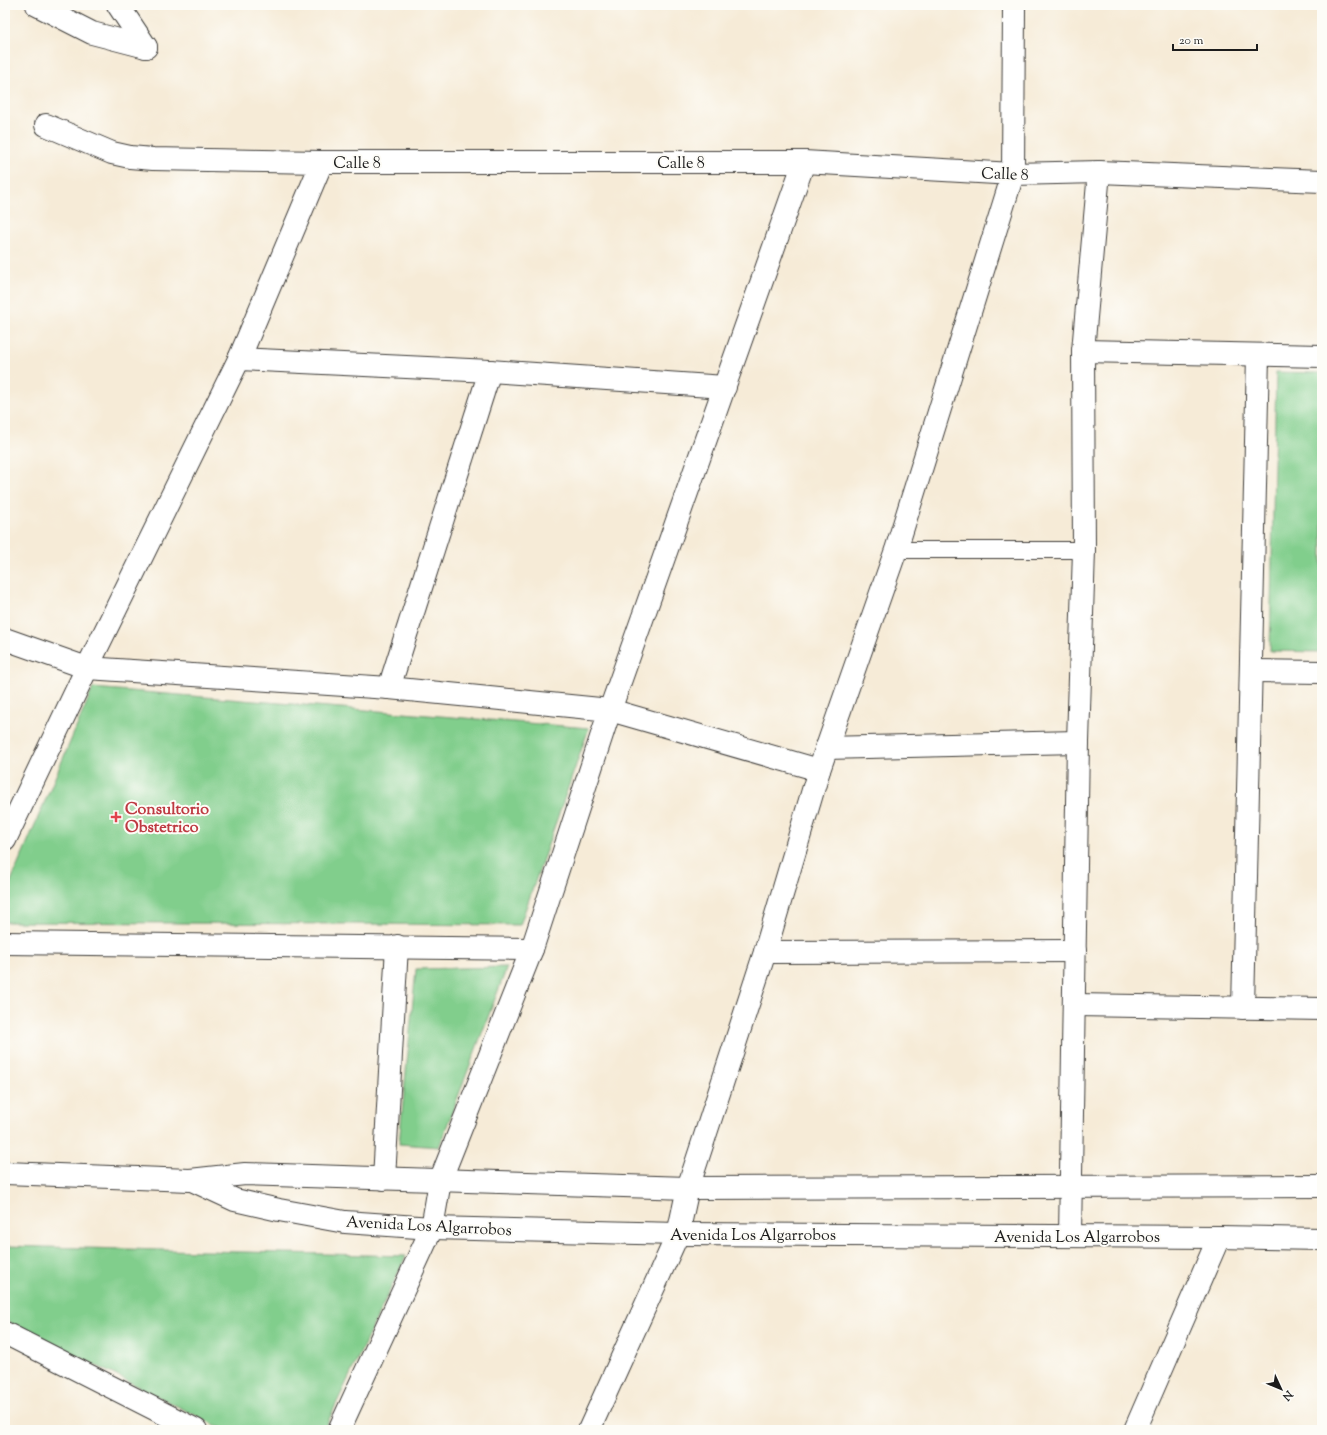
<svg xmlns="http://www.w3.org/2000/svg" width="1327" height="1435" font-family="'Sorts Mill Goudy',serif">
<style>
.green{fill:#81ce8c;stroke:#4e7554}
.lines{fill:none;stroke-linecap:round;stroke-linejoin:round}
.lane-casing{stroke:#3d3b38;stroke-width:18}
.street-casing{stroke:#3d3b38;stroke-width:24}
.secondary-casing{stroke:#3d3b38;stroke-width:24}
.lane{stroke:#fff;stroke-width:16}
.street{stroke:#fff;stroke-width:22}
.secondary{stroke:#fff;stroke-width:22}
.health-dot{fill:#e0444e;stroke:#fdfcf7;stroke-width:1.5}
.labels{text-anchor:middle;stroke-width:4;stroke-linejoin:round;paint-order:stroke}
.street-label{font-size:16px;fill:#1c1c1c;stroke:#fdfcf7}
.health-label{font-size:16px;font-weight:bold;fill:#be3a42;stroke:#fdfcf7;text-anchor:start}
</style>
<rect width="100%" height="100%" fill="#fdfcf7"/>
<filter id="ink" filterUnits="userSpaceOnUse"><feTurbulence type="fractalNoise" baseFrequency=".025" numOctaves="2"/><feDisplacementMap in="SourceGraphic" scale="8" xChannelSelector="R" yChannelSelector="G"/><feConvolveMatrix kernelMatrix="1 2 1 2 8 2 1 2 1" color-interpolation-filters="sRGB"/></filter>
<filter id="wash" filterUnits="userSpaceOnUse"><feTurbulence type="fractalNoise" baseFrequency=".012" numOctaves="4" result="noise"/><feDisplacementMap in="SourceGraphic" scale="16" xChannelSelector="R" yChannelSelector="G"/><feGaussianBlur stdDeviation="0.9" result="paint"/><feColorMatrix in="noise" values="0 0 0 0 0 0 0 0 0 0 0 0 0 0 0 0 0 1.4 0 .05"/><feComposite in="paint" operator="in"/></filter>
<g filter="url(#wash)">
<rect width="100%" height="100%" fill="#f6ebd7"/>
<g class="green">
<polygon points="1276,372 1322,373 1322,652 1270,651"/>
<polygon points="93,688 589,728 520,925 5,922 5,895"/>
<polygon points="507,967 439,1147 399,1144 416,969"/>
<polygon points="5,1246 406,1256 324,1430 225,1430 5,1320"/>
</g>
</g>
<g filter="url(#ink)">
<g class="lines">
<g class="lane-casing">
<polyline id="lane" points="896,550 1084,550"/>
</g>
<g class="street-casing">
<g id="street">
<polyline points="37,5 92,33 146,47"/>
<polyline points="118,5 146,47"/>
<polyline points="46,125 112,153 130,157 153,159 322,162 804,162 1013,174 1099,172 1322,181"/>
<polyline points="1083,351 1322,356"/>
<polyline points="239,359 490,371 725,387"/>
<polyline points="5,639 87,668 389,688 610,710 819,770"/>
<polyline points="1252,671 1322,672"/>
<polyline points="389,688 490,371"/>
<polyline points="826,748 1078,742"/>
<polyline points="5,840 87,668 239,359 322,162"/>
<polyline points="5,943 532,949"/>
<polyline points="765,952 1075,951"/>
<polyline points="1075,1005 1322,1009"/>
<polyline points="1243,1008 1258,355"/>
<polyline points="384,1179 397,946"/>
<polyline points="1070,1236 1078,742 1084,550 1083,351 1099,172"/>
<polyline points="5,1333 196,1430"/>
<polyline points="339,1430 432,1228 440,1181 532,949 610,710 804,162"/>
<polyline points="589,1430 678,1234 688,1188 765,952 819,770 896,550 1013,174 1014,5"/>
<polyline points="1135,1430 1219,1237"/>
</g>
</g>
<g class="secondary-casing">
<g id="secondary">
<polyline points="5,1173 190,1180 245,1174 688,1188 1322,1186"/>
<polyline points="192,1180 235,1200 279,1210 345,1222 432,1228 678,1234 1219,1237 1322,1239"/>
</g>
</g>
<use href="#lane" class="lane"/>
<use href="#street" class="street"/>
<use href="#secondary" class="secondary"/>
</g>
</g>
<path class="health-dot" d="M114 811h4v4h4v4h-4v4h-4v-4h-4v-4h4z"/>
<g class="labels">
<g class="street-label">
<text x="357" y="168">Calle 8</text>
<text x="681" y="168">Calle 8</text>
<text transform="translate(1005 173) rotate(2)" y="6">Calle 8</text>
<text transform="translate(429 1225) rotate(3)" y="6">Avenida Los Algarrobos</text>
<text x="753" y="1240">Avenida Los Algarrobos</text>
<text x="1077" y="1242">Avenida Los Algarrobos</text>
</g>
<g class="health-label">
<text x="125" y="814">Consultorio<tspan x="125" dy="18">Obstetrico</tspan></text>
</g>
</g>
<rect width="1327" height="1435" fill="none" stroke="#fdfcf7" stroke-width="20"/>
<g transform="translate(1281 1389) rotate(134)" stroke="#fdfcf7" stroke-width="3" paint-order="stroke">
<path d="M0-3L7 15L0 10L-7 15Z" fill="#1c1c1c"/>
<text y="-6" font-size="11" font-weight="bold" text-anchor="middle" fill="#1c1c1c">N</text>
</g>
<path d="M1173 44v6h84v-6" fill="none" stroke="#1c1c1c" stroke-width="2"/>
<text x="1179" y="44" font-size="12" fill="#1c1c1c" stroke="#fdfcf7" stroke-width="3" paint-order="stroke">20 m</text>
</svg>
